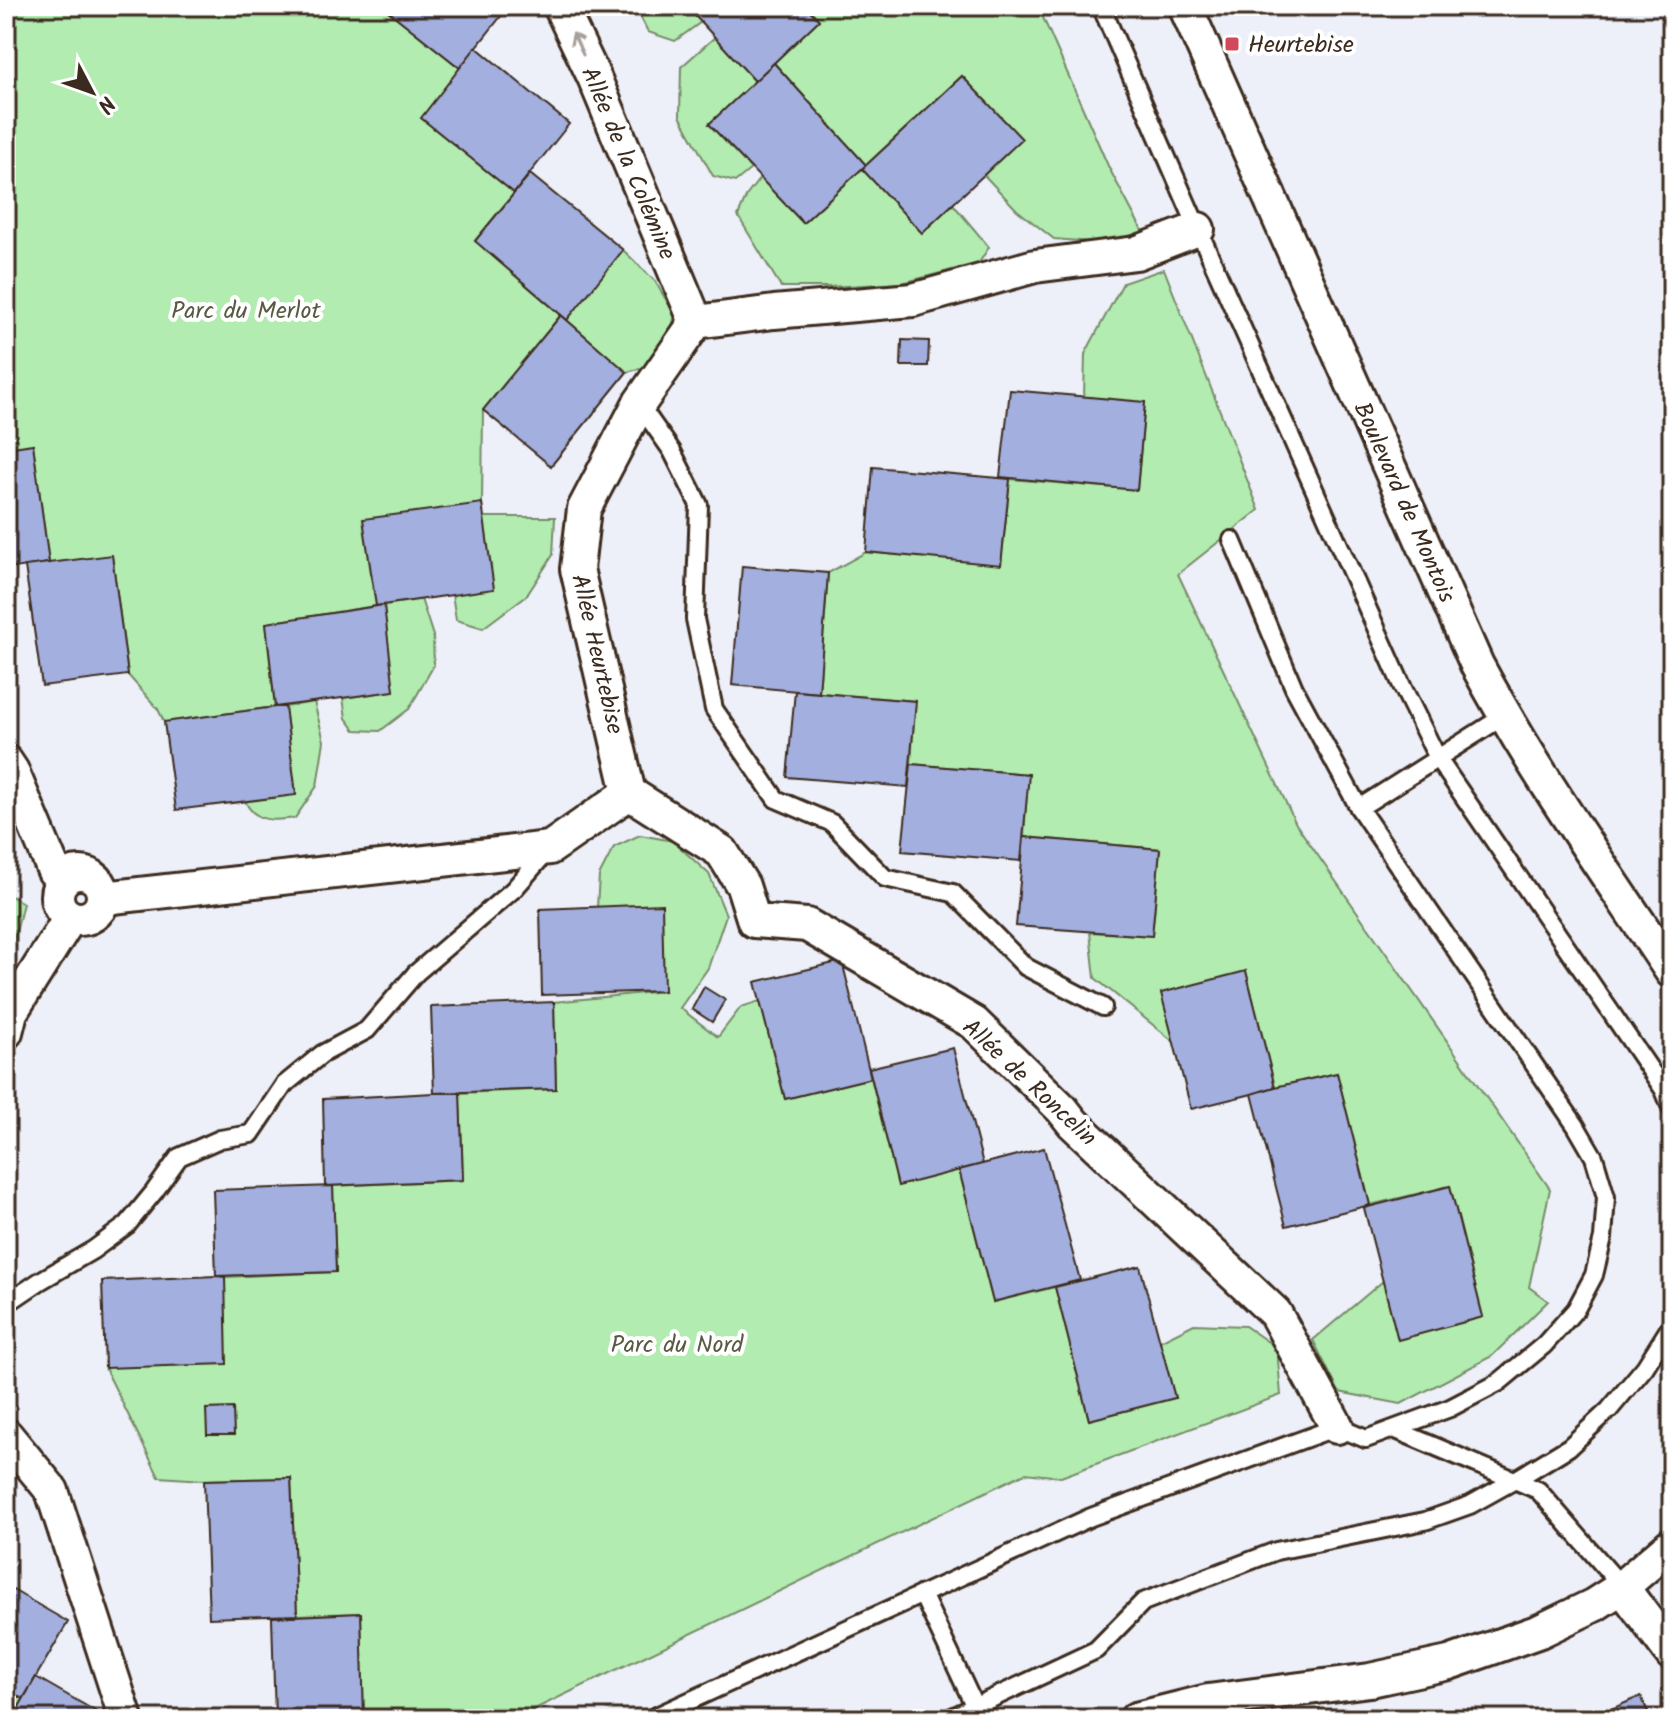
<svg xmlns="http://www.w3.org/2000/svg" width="1678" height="1725" font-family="Kalam,sans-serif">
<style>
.green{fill:#b2ecb1;stroke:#768b68;stroke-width:2}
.building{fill:#a3afdf;stroke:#3b2a1e;stroke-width:2}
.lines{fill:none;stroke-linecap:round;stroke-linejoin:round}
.service-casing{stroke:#3b2a1e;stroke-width:22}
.minor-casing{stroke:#3b2a1e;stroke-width:38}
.service{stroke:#fff;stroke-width:16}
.minor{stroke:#fff;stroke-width:32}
.oneway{stroke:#a79f9a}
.poi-dot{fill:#d1495b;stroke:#fff;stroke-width:3}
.labels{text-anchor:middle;stroke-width:8;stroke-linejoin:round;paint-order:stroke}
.poi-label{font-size:24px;fill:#3b2a1e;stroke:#fff;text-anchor:start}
.street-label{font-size:24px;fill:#3b2a1e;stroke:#fff}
.park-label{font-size:24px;fill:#595a43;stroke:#fff}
</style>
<rect width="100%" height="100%" fill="#edeff9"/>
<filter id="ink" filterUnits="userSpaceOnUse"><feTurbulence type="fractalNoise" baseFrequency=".0125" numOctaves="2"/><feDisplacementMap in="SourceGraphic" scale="16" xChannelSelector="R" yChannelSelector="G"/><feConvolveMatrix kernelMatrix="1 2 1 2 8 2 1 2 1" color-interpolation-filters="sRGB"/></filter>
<g filter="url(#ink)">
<g class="green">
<polygon points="6,6 382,6 460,68 514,193 475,241 561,315 483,410 482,503 421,599 433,636 434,665 409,709 380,731 355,730 346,718 343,698 394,691 376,606 266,623 275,707 164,722 158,709 128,675 112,556 49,563 33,445 6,448"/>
<polygon points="635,6 686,6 701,22 675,41 648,32"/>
<polygon points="806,6 1038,6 1109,168 1143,232 1105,243 1054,239 1017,210 984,175 1021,139 962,76 866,165 774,63 819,20"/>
<polygon points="715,37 755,81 709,124 751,169 735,182 713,176 680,116 681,67"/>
<polygon points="862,169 922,232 953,204 989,247 979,263 902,283 827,287 781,287 738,216 747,195 760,178 803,223"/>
<polygon points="623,250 655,281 675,315 667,346 643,368 627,372 567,320"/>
<polygon points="1164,269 1259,510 1178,574 1296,824 1550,1189 1529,1287 1548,1301 1492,1356 1401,1404 1339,1392 1313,1340 1383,1281 1398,1339 1483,1317 1450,1186 1370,1205 1337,1073 1275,1087 1246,971 1174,1042 1095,978 1090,932 1152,936 1160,849 1024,837 1028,774 911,764 915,701 819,693 828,573 866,552 1001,564 1010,479 1137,490 1145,403 1084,397 1085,354 1123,283"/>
<polygon points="484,517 555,517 553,555 527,595 483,628 456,620 452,594"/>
<path d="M314,702l10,39 -7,45 -22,32c-21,3 -40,5 -50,-17l51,-7 -11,-87z"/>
<polygon points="640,835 673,841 709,874 726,915 708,968 680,1008 718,1037 741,1007 760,1001 785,1099 871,1078 898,1185 959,1170 993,1302 1055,1287 1089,1420 1175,1398 1160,1341 1194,1324 1245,1326 1277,1348 1281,1395 1061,1477 1025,1473 514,1719 364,1719 361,1613 297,1615 291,1478 204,1480 159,1477 105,1368 225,1277 336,1272 333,1186 463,1180 460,1093 556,1089 554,1002 664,991 597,907 599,876 614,847"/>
<polygon points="6,893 23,903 6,975"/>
<polygon points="6,1689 23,1699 12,1719 6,1719"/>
</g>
<g class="building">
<polygon points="382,6 509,6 460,68"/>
<polygon points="686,6 806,6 819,20 755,81"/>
<polygon points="476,47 569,124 514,193 421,118"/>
<polygon points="774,63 866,165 803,223 709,124"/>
<polygon points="962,76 1022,139 922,233 862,169"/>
<polygon points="530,174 623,250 567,320 475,241"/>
<polygon points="561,315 627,372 551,466 483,410"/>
<polygon points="902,340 929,341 928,366 901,366"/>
<polygon points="1010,390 1145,402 1137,490 1000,477"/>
<polygon points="33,444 49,563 6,569 6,448"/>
<polygon points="873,467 1010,479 1001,565 866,552"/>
<polygon points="482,503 494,589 376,606 363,519"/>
<polygon points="112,555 128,675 42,686 25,566"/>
<polygon points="742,566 828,573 819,693 732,685"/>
<polygon points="384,605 394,691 275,707 266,623"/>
<polygon points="795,691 916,701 908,787 787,777"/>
<polygon points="275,707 285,707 296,795 176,810 164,722"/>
<polygon points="911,764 1029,774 1021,861 902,851"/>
<polygon points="1024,837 1160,849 1152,936 1016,926"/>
<polygon points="662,904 664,991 542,995 540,909"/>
<polygon points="842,961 871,1078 785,1099 755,982"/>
<polygon points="1246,971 1275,1087 1252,1094 1191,1109 1161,993"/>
<polygon points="704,987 725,1000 712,1022 692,1009"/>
<polygon points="554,1002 556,1089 434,1093 431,1007"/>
<polygon points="953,1048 983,1164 898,1186 869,1068"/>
<polygon points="1337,1073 1370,1205 1286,1226 1252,1094 1275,1087"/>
<polygon points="434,1093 460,1093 463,1180 325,1186 323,1099"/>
<polygon points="1044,1148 1080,1280 993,1302 959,1170"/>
<polygon points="333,1186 336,1272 216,1276 213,1190"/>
<polygon points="1450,1186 1483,1317 1398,1340 1364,1208"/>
<polygon points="1140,1266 1175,1398 1089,1420 1055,1287"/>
<polygon points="216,1276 225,1277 227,1364 105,1368 102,1281"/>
<polygon points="233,1408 234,1435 207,1435 206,1409"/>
<polygon points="291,1478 297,1615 209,1618 204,1480"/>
<polygon points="6,1586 68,1622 23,1699 6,1689"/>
<polygon points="361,1613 364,1719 275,1719 272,1617"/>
<polygon points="36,1677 109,1719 12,1719"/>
<polygon points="1641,1696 1651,1719 1596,1719 1595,1716"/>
</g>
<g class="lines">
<g class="service-casing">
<g id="service">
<polyline points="1101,6 1198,229 1403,688 1438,759 1664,1090 1672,1110"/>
<polyline points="639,404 672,451 699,505 695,619 714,709 776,799 832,823 885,878 953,893 1026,967 1103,1007"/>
<polyline points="1359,808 1504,716"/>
<polyline points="6,1304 40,1281 93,1250 127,1225 154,1192 179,1157 220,1139 251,1134 284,1085 322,1054 367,1030 416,973 514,889 548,850"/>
<polyline points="1396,1430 1538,1490 1622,1587"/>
<polyline points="922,1594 975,1707"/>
<polyline points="650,1719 1091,1517 1337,1427 1366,1439 1450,1408 1498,1383 1544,1345 1576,1309 1594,1275 1603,1238 1606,1197 1594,1157 1576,1126 1359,808 1294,688 1232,540"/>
<polyline points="948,1719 1096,1650 1143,1602 1276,1551 1425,1521 1470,1505 1515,1480 1569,1447 1609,1410 1645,1367 1672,1324"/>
</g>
</g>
<g class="minor-casing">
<g id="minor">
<polyline points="560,6 594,77 696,322"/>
<path d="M1185,6l292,659c57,107 128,206 195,307"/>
<polyline points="6,762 12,771 54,871 63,880"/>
<polyline points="629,793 577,569 584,509 639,404 696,322 774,312 913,300 1035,266 1136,253 1198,229"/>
<polyline points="629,793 722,852 743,886 754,921 807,925 974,1023 1062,1109 1073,1123 1275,1313 1337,1427"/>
<circle cx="80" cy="896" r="23"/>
<polyline points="104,898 550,848 629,793"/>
<polyline points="6,1032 11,1012 70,918"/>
<polyline points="6,1435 52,1491 126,1719"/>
<polyline points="1622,1587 1672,1654"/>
<polyline points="1136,1719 1208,1701 1370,1680 1449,1663 1540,1631 1594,1605 1622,1587 1672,1544"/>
</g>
</g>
<use href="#service" class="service"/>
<use href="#minor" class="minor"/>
</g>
<defs><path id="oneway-shaft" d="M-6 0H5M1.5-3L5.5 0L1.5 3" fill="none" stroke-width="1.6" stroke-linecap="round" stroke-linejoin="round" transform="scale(2)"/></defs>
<use class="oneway" href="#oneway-shaft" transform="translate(578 44) rotate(-115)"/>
</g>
<rect class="poi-dot" x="1224" y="36" width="16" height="16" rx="4"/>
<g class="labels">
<g class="poi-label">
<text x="1248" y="52">Heurtebise</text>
</g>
<g class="street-label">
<text transform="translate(629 163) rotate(67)" y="8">Allée de la Colémine</text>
<text transform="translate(1405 502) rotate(66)" y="8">Boulevard de Montois</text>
<text transform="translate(598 654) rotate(77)" y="8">Allée Heurtebise</text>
<text transform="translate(1030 1082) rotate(43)" y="8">Allée de Roncelin</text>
</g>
<g class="park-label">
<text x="246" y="318">Parc du Merlot</text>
<text x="677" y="1352">Parc du Nord</text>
</g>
</g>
<rect width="1678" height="1725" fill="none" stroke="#fff" stroke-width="32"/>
<rect x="16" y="16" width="1646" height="1693" fill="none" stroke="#3b2a1e" stroke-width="3" filter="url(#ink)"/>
<g transform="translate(92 92) rotate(131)" stroke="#ffffff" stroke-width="6" paint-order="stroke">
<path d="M0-6L14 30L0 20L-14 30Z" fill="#3b2a1e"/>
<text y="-12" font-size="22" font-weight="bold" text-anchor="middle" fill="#3b2a1e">N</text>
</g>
</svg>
